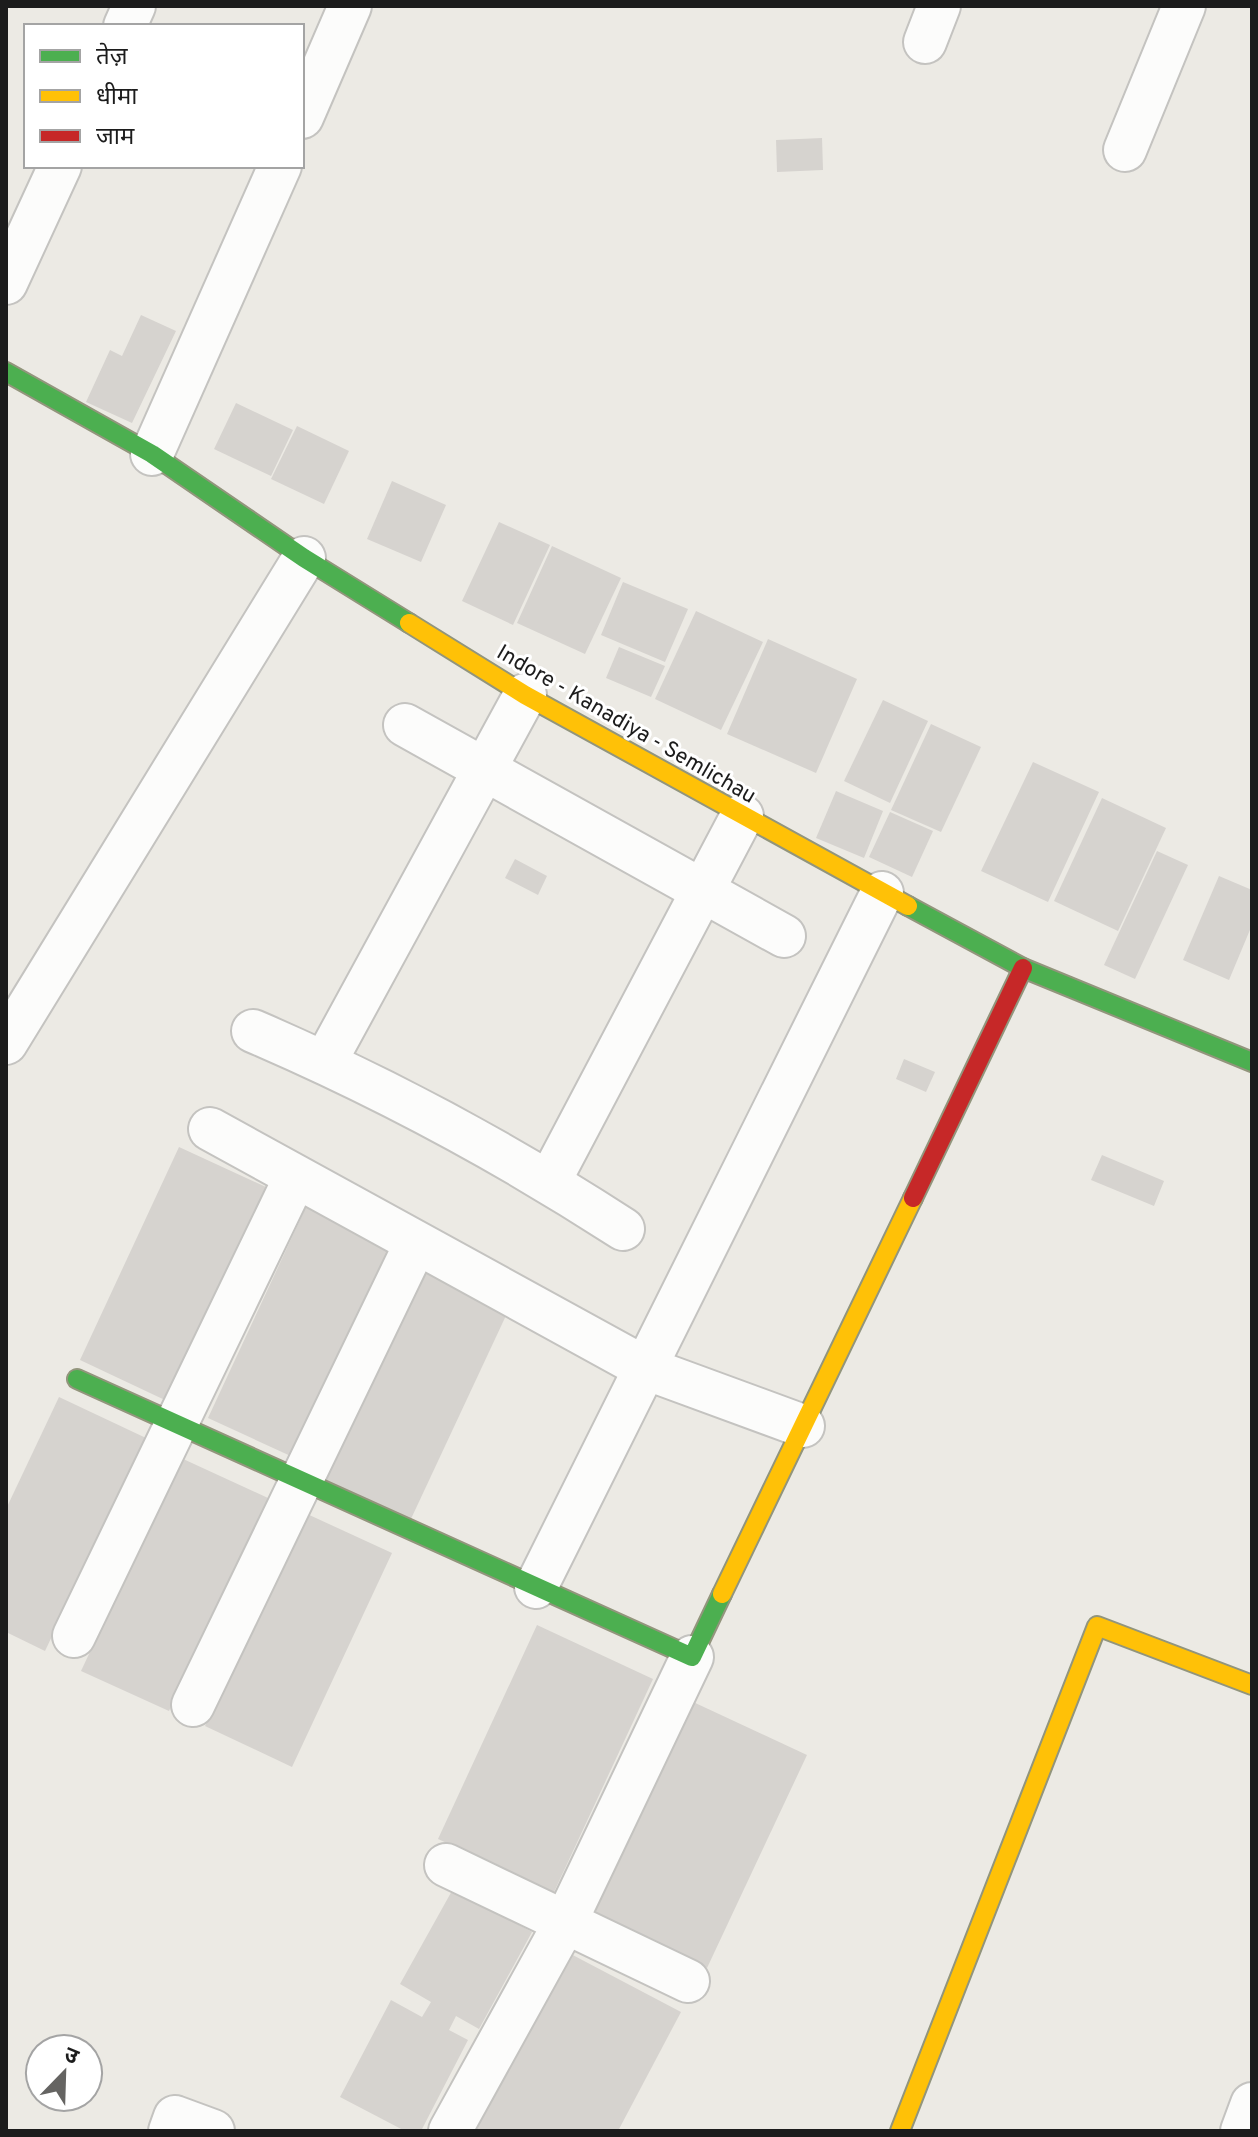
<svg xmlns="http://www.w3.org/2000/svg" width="1258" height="2137" font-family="Overpass,'Noto Sans Devanagari',sans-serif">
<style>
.building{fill:#d6d3cf}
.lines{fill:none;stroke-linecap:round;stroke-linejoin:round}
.street-casing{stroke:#c4c3c0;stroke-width:46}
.fast-casing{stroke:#92957c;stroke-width:22}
.slow-casing{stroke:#92957c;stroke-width:22}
.jam-casing{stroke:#92957c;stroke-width:22}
.street{stroke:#fcfcfb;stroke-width:42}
.fast{stroke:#4caf50;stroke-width:18}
.slow{stroke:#ffc107;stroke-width:18}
.jam{stroke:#c62828;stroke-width:18}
.labels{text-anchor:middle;stroke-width:6;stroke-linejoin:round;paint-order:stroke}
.street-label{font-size:22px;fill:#1c1c1c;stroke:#fff}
</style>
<rect width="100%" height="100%" fill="#eceae4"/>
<g class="building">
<polygon points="822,138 823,170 777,172 776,140"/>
<polygon points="141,315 176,331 132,423 86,402 110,350 122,356"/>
<polygon points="236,403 293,430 271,476 214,449"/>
<polygon points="297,426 349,451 324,504 271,479"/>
<polygon points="392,481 446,505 421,562 367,539"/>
<polygon points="499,522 550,545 513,625 462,601"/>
<polygon points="552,546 621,578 585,654 517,623"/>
<polygon points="623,582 688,609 665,662 601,635"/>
<polygon points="696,611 763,642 721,730 655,699"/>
<polygon points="768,639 857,679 816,773 727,734"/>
<polygon points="619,647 665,666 651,697 606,678"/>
<polygon points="883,700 928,721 890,803 844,781"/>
<polygon points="931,724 981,747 941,832 891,810"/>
<polygon points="1033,762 1099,792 1048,902 981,871"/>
<polygon points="836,791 883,811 864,858 816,838"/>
<polygon points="1102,798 1166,828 1118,931 1054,901"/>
<polygon points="890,812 933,831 912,877 869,857"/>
<polygon points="1157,851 1188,865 1135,979 1104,965"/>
<polygon points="515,859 547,876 538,895 505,878"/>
<polygon points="1219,876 1252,890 1252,925 1229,980 1183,960"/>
<polygon points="904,1059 935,1072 926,1092 896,1079"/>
<polygon points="179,1147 266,1187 167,1401 80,1360"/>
<polygon points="1102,1155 1164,1181 1154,1206 1091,1180"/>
<polygon points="306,1207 393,1247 295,1458 208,1418"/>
<polygon points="423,1267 510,1307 410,1521 323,1480"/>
<polygon points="59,1397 146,1438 45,1651 6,1632 6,1509"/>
<polygon points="181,1458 268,1498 169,1711 81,1671"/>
<polygon points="305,1513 392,1553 292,1767 205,1726"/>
<polygon points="537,1625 653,1679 554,1892 438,1839"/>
<polygon points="691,1701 807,1755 707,1968 591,1913"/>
<polygon points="453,1889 532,1932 479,2029 456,2016 449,2030 468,2040 421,2131 405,2131 340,2097 391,2000 422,2017 431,2002 400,1984"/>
<polygon points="567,1952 681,2012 618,2131 473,2131"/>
</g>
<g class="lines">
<g class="street-casing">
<g id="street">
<polyline points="125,26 134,6"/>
<polyline points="925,42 939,6"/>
<polyline points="302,117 350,6"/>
<polyline points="1125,150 1184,6"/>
<polyline points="6,283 60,166"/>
<polyline points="152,454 280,166"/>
<polyline points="405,725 784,936"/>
<path d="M253,1031c128,55 253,122 370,198"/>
<polyline points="6,1043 304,558"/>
<polyline points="325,1062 525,695"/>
<polyline points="210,1129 645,1368 803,1426"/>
<polyline points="549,1182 742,816"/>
<polyline points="536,1587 882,893"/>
<polyline points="74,1636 295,1178"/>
<polyline points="193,1705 415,1245"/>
<polyline points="446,1865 688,1981"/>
<polyline points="170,2131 175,2117 213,2131"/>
<polyline points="450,2131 566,1921 692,1657"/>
<polyline points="1242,2131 1252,2104"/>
</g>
</g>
<g class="fast-casing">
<g id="fast">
<polyline points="6,372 152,454 304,558 409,623"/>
<polyline points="908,906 1023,968 1252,1062"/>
<polyline points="77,1379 692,1657 722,1594"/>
</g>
</g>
<g class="slow-casing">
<g id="slow">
<polyline points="409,623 525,695 908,906"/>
<polyline points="722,1594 913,1198"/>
<polyline points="900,2131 1097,1626 1252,1685"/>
</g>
</g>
<g class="jam-casing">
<polyline id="jam" points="913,1198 1023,968"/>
</g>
<use href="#street" class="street"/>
<use href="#fast" class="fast"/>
<use href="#slow" class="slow"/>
<use href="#jam" class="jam"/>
</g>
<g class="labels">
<g class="street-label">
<text transform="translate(627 723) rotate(30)" y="8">Indore - Kanadiya - Semlichau</text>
</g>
</g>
<rect width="1258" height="2137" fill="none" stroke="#1c1c1c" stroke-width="16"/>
<rect x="24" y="24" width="280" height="144" fill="#ffffff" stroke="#a4a4a4" stroke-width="2"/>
<rect x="40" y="50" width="40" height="12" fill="#4caf50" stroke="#a4a4a4" stroke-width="2"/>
<text x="96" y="64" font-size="24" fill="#1c1c1c">तेज़</text>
<rect x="40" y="90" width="40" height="12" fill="#ffc107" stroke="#a4a4a4" stroke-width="2"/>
<text x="96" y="104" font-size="24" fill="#1c1c1c">धीमा</text>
<rect x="40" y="130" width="40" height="12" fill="#c62828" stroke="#a4a4a4" stroke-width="2"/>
<text x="96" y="144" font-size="24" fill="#1c1c1c">जाम</text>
<g transform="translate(64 2073) rotate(23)"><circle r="38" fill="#ffffff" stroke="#a4a4a4" stroke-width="2"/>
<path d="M0-6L14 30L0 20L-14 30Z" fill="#656462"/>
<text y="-12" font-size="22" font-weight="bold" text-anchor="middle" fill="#1c1c1c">उ</text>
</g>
</svg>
